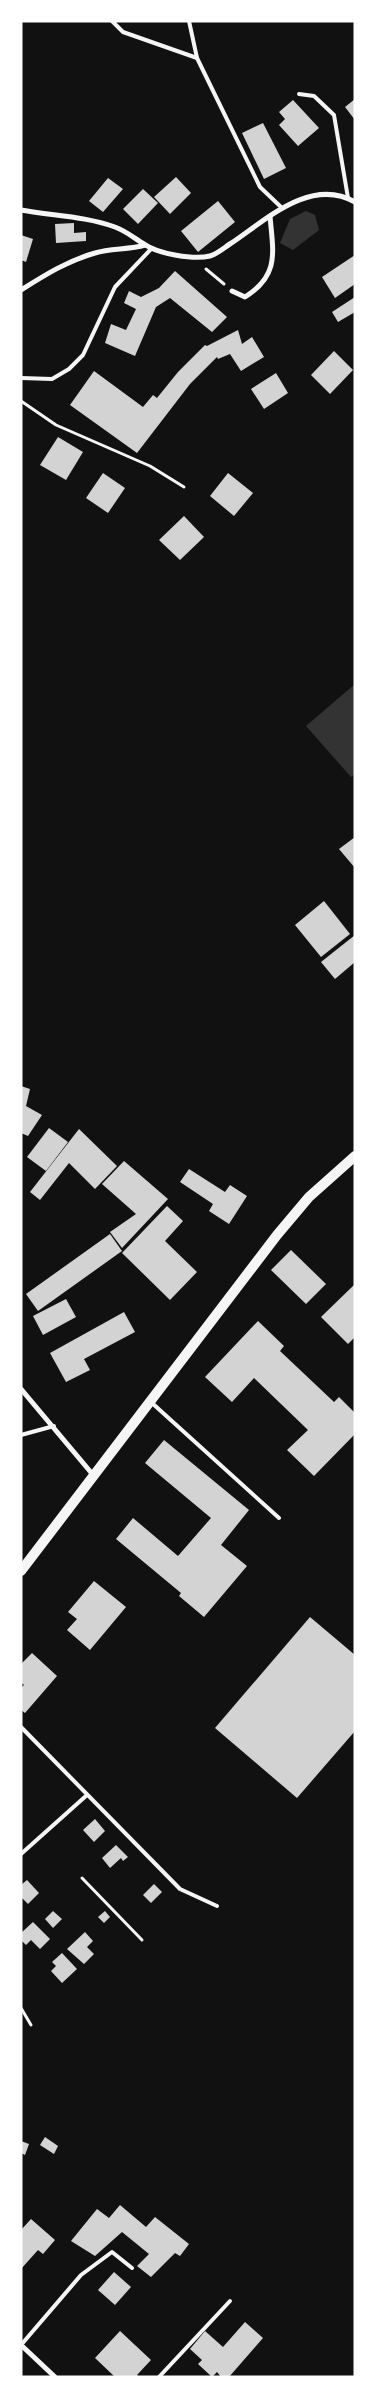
<svg xmlns="http://www.w3.org/2000/svg" width="376" height="2398" font-family="Ubuntu,sans-serif">
<style>
.water{fill:#333}
.building{fill:#d3d3d3}
.lines{fill:none;stroke-linecap:round;stroke-linejoin:round}
.path{stroke:#f5f5f5;stroke-width:3}
.service{stroke:#f5f5f5;stroke-width:4}
.minor{stroke:#f5f5f5;stroke-width:5}
.secondary{stroke:#f5f5f5;stroke-width:10}
</style>
<rect width="100%" height="100%" fill="#111"/>
<g class="water">
<polygon points="306,211 315,215 319,230 293,250 280,243 290,219"/>
<polygon points="355,684 355,774 351,777 306,726"/>
</g>
<g class="building">
<polygon points="355,99 355,120 345,107"/>
<polygon points="293,100 319,128 298,146 279,125 285,119 279,112"/>
<polygon points="263,123 286,168 264,179 242,133"/>
<polygon points="176,177 191,193 170,214 154,197"/>
<polygon points="108,178 123,189 103,212 89,201"/>
<polygon points="143,189 158,203 138,224 123,209"/>
<polygon points="218,201 235,222 198,252 181,231"/>
<polygon points="74,223 74,233 86,232 86,241 56,243 55,224"/>
<polygon points="21,235 33,239 26,262 21,260"/>
<polygon points="355,255 355,284 335,298 322,277"/>
<polygon points="175,271 227,317 212,332 170,298 156,307 135,356 105,343 111,324 126,330 136,309 124,303 129,291 141,297 159,288"/>
<polygon points="355,297 355,312 338,322 332,312"/>
<polygon points="238,330 242,344 252,337 264,357 241,371 230,354 218,359 217,357 190,384 137,453 70,405 94,371 143,407 153,395 157,398 178,372 205,345 207,346"/>
<polygon points="334,351 353,370 330,394 311,375"/>
<polygon points="276,373 288,393 264,409 251,389"/>
<polygon points="58,437 83,452 66,480 40,465"/>
<polygon points="103,473 125,488 108,513 86,498"/>
<polygon points="228,473 253,493 234,516 210,496"/>
<polygon points="184,516 204,537 180,560 159,540"/>
<polygon points="355,837 355,868 339,849"/>
<polygon points="324,901 350,934 321,957 295,925"/>
<polygon points="355,935 355,962 335,979 321,962"/>
<polygon points="21,1086 30,1089 26,1106 42,1115 28,1136 21,1133"/>
<polygon points="49,1128 68,1142 46,1171 27,1157"/>
<polygon points="79,1129 117,1166 95,1189 69,1163 40,1200 30,1192"/>
<polygon points="124,1161 168,1199 122,1248 110,1232 136,1214 102,1184"/>
<polygon points="189,1169 225,1192 230,1185 247,1196 229,1224 209,1211 213,1204 180,1182"/>
<polygon points="167,1206 183,1221 165,1241 197,1272 170,1300 122,1253"/>
<polygon points="110,1234 122,1251 38,1311 26,1294"/>
<polygon points="291,1250 326,1284 306,1304 271,1270"/>
<polygon points="355,1284 355,1337 348,1344 321,1317"/>
<polygon points="66,1299 76,1317 43,1335 33,1316"/>
<polygon points="124,1312 135,1332 84,1359 90,1370 66,1382 50,1353"/>
<polygon points="258,1321 284,1346 280,1351 334,1402 339,1397 355,1413 355,1434 314,1476 287,1450 308,1430 254,1378 232,1402 205,1377"/>
<polygon points="164,1440 249,1510 221,1545 247,1566 204,1617 179,1596 181,1593 116,1539 133,1518 178,1556 211,1518 145,1463"/>
<polygon points="94,1581 126,1607 90,1650 67,1630 77,1619 68,1612"/>
<polygon points="310,1617 355,1655 355,1731 297,1798 215,1728"/>
<polygon points="32,1653 57,1676 25,1713 21,1710 21,1688 24,1685 21,1682 21,1664"/>
<polygon points="95,1819 105,1831 94,1842 83,1830"/>
<polygon points="116,1845 128,1857 123,1861 121,1858 110,1868 102,1858"/>
<polygon points="27,1880 39,1893 28,1904 21,1897 21,1885"/>
<polygon points="154,1884 162,1892 151,1903 143,1895"/>
<polygon points="53,1911 62,1919 53,1928 45,1919"/>
<polygon points="105,1911 110,1917 104,1923 98,1917"/>
<polygon points="33,1922 50,1939 40,1949 31,1940 26,1945 21,1940 21,1933"/>
<polygon points="85,1932 93,1941 87,1947 94,1954 84,1964 67,1949"/>
<polygon points="62,1953 77,1969 62,1983 51,1971 56,1966 52,1962"/>
<polygon points="45,2137 58,2146 54,2154 40,2145"/>
<polygon points="21,2141 29,2144 25,2155 21,2153"/>
<polygon points="120,2205 146,2227 155,2217 189,2244 180,2256 175,2253 151,2277 137,2266 149,2254 122,2232 95,2256 71,2241 97,2209 109,2218"/>
<polygon points="31,2219 55,2240 43,2254 38,2250 21,2269 21,2230"/>
<polygon points="114,2272 131,2287 115,2305 98,2290"/>
<polygon points="245,2322 263,2338 229,2377 221,2377 217,2372 212,2377 198,2364 202,2360 190,2349 205,2331 223,2347"/>
<polygon points="120,2331 151,2360 137,2375 139,2377 115,2377 95,2358"/>
</g>
<g class="lines">
<g class="path">
<polyline points="206,269 224,284"/>
<polyline points="21,401 56,425 150,466 184,487"/>
<polyline points="82,1878 142,1940"/>
<polyline points="21,2008 31,2025"/>
</g>
<g class="service">
<polyline points="112,21 123,32 197,58"/>
<polyline points="189,21 197,58 260,187 281,207"/>
<polyline points="299,94 314,96 334,115 348,198"/>
<polyline points="21,378 52,379 69,369 83,355 115,287 152,248"/>
<polyline points="152,1403 279,1518"/>
<polyline points="21,1435 54,1426"/>
<polyline points="21,1727 180,1889 217,1906"/>
<polyline points="21,1854 87,1795"/>
<polyline points="21,2345 81,2275 112,2252 132,2268"/>
<polyline points="159,2377 230,2301"/>
</g>
<g class="minor">
<path d="M21,210c32,6 63,6 94,17 11,4 19,11 29,17 14,10 50,16 66,12 8,-2 16,-10 23,-14 34,-23 78,-65 122,-40"/>
<path d="M21,290c24,-15 46,-29 74,-37 16,-5 34,-3 50,-8"/>
<path d="M232,291l13,6c35,-22 28,-45 25,-81"/>
<polyline points="21,1389 94,1476"/>
<polyline points="21,2345 55,2377"/>
</g>
<polyline class="secondary" points="21,1571 277,1235 309,1197 355,1156"/>
</g>
<rect width="376" height="2398" fill="none" stroke="#ffffff" stroke-width="45"/>
</svg>
